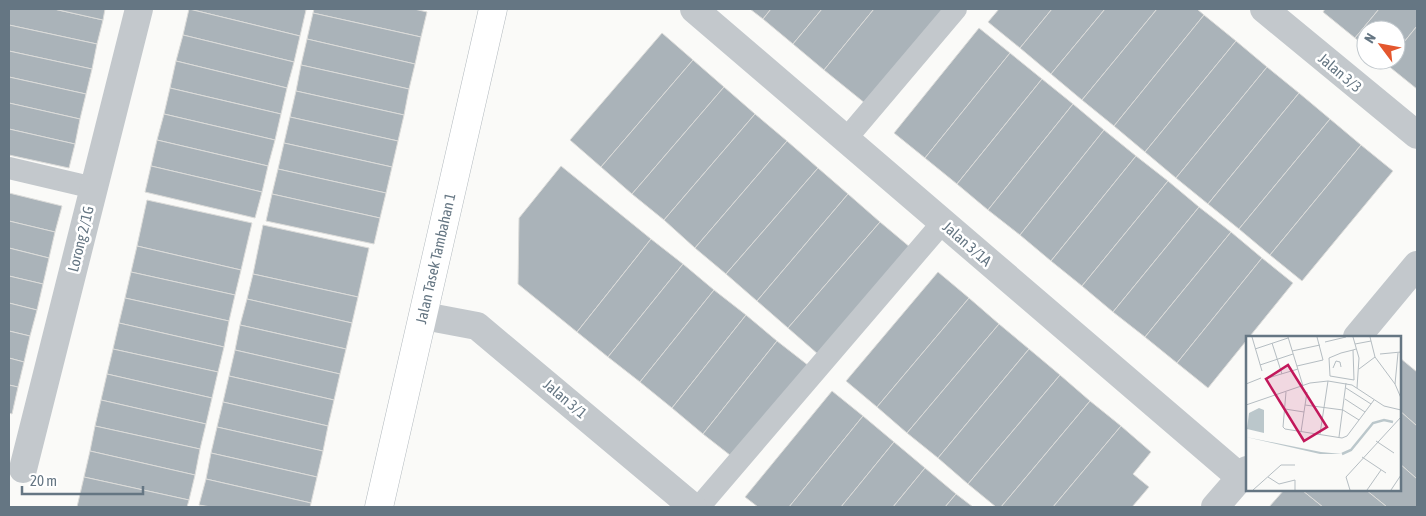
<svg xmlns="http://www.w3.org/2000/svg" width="1426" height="516" font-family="'Asap Condensed',sans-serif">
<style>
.building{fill:#aab3b9;stroke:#dcdcda}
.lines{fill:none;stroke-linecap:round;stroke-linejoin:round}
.secondary-casing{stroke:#b3babf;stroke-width:29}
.lane{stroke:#c3c8cc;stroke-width:22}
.street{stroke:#c3c8cc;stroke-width:28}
.secondary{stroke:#fff;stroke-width:28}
.labels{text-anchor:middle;stroke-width:5;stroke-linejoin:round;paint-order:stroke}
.street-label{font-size:15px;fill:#657683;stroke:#fff}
.inset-river{fill:none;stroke:#bbc7cb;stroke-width:2.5}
.inset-road{fill:none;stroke:#b5bdc2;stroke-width:1}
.view{fill:#c2185b;fill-opacity:0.15;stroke:#c2185b;stroke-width:2.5}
.inset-edge{fill:none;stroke:#657683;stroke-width:2.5}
</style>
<rect width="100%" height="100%" fill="#fafaf8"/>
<g class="building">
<polygon points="9,9 54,9 103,20 97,44 9,25"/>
<polygon points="54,9 105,9 103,20"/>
<polygon points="189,9 302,9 306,10 300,36"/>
<polygon points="189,9 300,36 294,62 183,35"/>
<polygon points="314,9 414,9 427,12 421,37 313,13"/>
<polygon points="750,9 771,9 763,19"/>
<polygon points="771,9 822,9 793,44 763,19"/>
<polygon points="822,9 874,9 824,70 793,44"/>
<polygon points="874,9 943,9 866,104 824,70"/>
<polygon points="999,9 1052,9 1020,48 988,22"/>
<polygon points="1052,9 1105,9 1051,74 1020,48"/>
<polygon points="1105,9 1157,9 1082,100 1051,74"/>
<polygon points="1157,9 1197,9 1204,15 1114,126 1082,100"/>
<polygon points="1325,9 1379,9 1355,38 1323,12"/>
<polygon points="1379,9 1417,9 1417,26 1396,52 1396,30 1366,30 1366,47 1355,38"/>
<polygon points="313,13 421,37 415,64 307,39"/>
<polygon points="1204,15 1236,41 1145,152 1114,126"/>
<polygon points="9,25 97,44 92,69 9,51"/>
<polygon points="1417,26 1417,89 1386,64 1389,60 1396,60 1396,52"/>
<polygon points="979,28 1010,53 925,158 894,133"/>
<polygon points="662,33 693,60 601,167 570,140"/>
<polygon points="183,35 294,62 287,88 176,61"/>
<polygon points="307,39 415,64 409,89 301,65"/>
<polygon points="1236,41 1267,67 1176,178 1145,152"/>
<polygon points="9,51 92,69 86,94 9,77"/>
<polygon points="1010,53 1042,79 957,184 925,158"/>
<polygon points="693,60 724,87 632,194 601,167"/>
<polygon points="176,61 287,88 281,114 170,88"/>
<polygon points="301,65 409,89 404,115 296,91"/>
<polygon points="1267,67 1299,93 1208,204 1176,178"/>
<polygon points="9,77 86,94 80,119 9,103"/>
<polygon points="1042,79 1073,104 988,210 957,184"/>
<polygon points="724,87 755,114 664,220 632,194"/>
<polygon points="170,88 281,114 275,140 164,114"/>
<polygon points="296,91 404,115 398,141 290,117"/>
<polygon points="1299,93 1330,119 1239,229 1208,204"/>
<polygon points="9,103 80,119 75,144 9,129"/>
<polygon points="1073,104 1104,130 1020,235 988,210"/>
<polygon points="164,114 275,140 268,166 157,140"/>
<polygon points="755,114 787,141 695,248 664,220"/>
<polygon points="290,117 398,141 392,167 284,143"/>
<polygon points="1330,119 1361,145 1270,255 1239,229"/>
<polygon points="9,129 75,144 69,168 9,155"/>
<polygon points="1104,130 1136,156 1051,261 1020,235"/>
<polygon points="157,140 268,166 262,192 151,166"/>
<polygon points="787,141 818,168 726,274 695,248"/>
<polygon points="284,143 392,167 386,193 278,169"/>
<polygon points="1361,145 1393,171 1302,281 1270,255"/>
<polygon points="1136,156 1168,181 1082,286 1051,261"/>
<polygon points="151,166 262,192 255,218 145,192"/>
<polygon points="561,166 651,239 577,332 518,284 519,218"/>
<polygon points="818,168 848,194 757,301 726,274"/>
<polygon points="278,169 386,193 380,218 272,194"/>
<polygon points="1168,181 1199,207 1113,312 1082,286"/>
<polygon points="9,193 62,206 55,232 9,221"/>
<polygon points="272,194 380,218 374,244 266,221"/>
<polygon points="848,194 880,222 788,328 757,301"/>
<polygon points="147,200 252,223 241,270 137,246"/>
<polygon points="1199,207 1231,232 1145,337 1113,312"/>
<polygon points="9,221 55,232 49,258 9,248"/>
<polygon points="880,222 911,248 819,355 788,328"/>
<polygon points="263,225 369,248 358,297 253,274"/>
<polygon points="1231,232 1262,258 1177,363 1145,337"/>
<polygon points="651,239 683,264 608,357 577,332"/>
<polygon points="137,246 241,270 235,295 131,272"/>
<polygon points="9,248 49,258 43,284 9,276"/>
<polygon points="1262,258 1293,283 1208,388 1177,363"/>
<polygon points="683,264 714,290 640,382 608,357"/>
<polygon points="131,272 235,295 229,321 125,298"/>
<polygon points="938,272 969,298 877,407 846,381"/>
<polygon points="253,274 358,297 352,323 247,299"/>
<polygon points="9,276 43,284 37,310 9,303"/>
<polygon points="714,290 746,315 672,408 640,382"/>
<polygon points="125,298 229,321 224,347 119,323"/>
<polygon points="969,298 999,324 907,433 877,407"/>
<polygon points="247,299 352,323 346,349 240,325"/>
<polygon points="9,303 37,310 30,336 9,331"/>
<polygon points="746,315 777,341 703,434 672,408"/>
<polygon points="119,323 224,347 218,372 113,349"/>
<polygon points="999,324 1029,349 938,458 907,433"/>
<polygon points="240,325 346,349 340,374 235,350"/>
<polygon points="9,331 30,336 24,362 9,358"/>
<polygon points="777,341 809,366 735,459 703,434"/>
<polygon points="113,349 218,372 212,398 107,374"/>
<polygon points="1029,349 1060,375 968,484 938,458"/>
<polygon points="235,350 340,374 334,400 229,376"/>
<polygon points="9,358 24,362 18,387 9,385"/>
<polygon points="1400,358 1417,372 1417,426 1400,411"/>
<polygon points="107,374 212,398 206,424 101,400"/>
<polygon points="1060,375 1090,401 1001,507 996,507 968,484"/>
<polygon points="229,376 334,400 328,426 223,402"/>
<polygon points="9,385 18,387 12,414 9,413"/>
<polygon points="832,391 863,416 789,507 758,507 745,497"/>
<polygon points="101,400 206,424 200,449 95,426"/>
<polygon points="1090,401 1121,426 1053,507 1001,507"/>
<polygon points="223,402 328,426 323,451 217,427"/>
<polygon points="1400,411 1417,426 1417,479 1400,464"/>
<polygon points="863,416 894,442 841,507 789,507"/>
<polygon points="95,426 200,449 195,475 90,451"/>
<polygon points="1121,426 1151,452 1133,474 1149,487 1132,507 1053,507"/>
<polygon points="217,427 323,451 317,477 211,453"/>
<polygon points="894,442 925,468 893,507 841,507"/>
<polygon points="90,451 195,475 189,500 84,477"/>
<polygon points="211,453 317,477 311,503 206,479"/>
<polygon points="1400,464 1417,479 1417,507 1387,507 1366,490 1400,490"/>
<polygon points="925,468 956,494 945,507 893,507"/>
<polygon points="84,477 189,500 187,507 77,507"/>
<polygon points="206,479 311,503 310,507 211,507 199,505"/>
<polygon points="1284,490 1302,490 1323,507 1269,507"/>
<polygon points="1302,490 1366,490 1387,507 1323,507"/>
<polygon points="956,494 973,507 945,507"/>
</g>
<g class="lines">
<g class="secondary-casing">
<g id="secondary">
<path id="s1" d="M379,507l114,-498"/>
</g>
</g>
<g class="lane">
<polyline points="846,139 956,9"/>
<polyline points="9,168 94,188"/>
<polyline points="699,507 943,222"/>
</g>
<g class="street">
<polyline points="694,9 1241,478"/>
<polyline points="1264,9 1417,135"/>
<polyline points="424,316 477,326 693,507"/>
<polyline points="1357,337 1417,265"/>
<polyline points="23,469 139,9"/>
<polyline points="1215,507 1247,470"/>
</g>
<use href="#secondary" class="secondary"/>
</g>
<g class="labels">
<g class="street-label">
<text transform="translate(1340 73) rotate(40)" y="5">Jalan 3/3</text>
<text transform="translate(81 239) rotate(-76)" y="5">Lorong 2/1G</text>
<text transform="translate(967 244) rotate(41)" y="5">Jalan 3/1A</text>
<text dy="5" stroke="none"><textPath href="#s1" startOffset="255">Jalan Tasek Tambahan 1</textPath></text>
<text transform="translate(565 399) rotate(40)" y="5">Jalan 3/1</text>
</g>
</g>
<g transform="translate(1246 336)">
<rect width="155" height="155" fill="#fafaf8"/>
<path d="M13,72l5,2v23l-17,-4 2,-16zM0,101l75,15 21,2h-22z" fill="#bbc7cb"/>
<path class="inset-river" d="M96,118l9,-4 22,-27 11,-3 9,2"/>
<path class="inset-road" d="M6,1l10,34M42,1l15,49M107,1l6,21 -2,30M79,6l21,-5M26,7l10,31M109,8l16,-3M9,13l33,-11M107,14l1,30 -24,-4 -1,-18 12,-5 12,-3 3,-1M46,15l28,-6M134,18l21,-2M129,21l20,27 6,14M14,29l33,-11M51,30l26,-6 -6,-23M87,32l3,-7 4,1 1,5M113,33l16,-12 -5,-20M22,42l30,-9M0,48l15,-6M149,48l3,-31M100,52l25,16M40,56l-3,35 2,2 57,9 5,-2 27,-36M99,63l20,13M0,69l64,-22 18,-2 24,4 32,21 17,4M59,69l38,5 16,10M39,73l19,3M55,96l6,-40M74,98l8,-53M93,101l7,-54M130,105l18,12M116,121l24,16M22,141l11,7 16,-4v10M7,154l28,-25h14M104,154l-4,-13 55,-60M121,154l14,-20M145,154l10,-15"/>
<path class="view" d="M42,29l39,62 -23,14 -38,-62z"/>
<rect width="155" height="155" class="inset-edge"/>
</g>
<rect width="1426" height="516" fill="none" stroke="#657683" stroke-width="20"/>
<g transform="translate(1381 45) rotate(302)"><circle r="24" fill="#ffffff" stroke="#c1c8cd"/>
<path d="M0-4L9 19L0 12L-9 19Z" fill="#e4572e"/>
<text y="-8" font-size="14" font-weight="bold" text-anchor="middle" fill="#657683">N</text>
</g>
<path d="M22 486v8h121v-8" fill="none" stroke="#657683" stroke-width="2.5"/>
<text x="30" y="486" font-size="15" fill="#657683" stroke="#ffffff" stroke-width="4" paint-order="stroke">20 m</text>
</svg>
